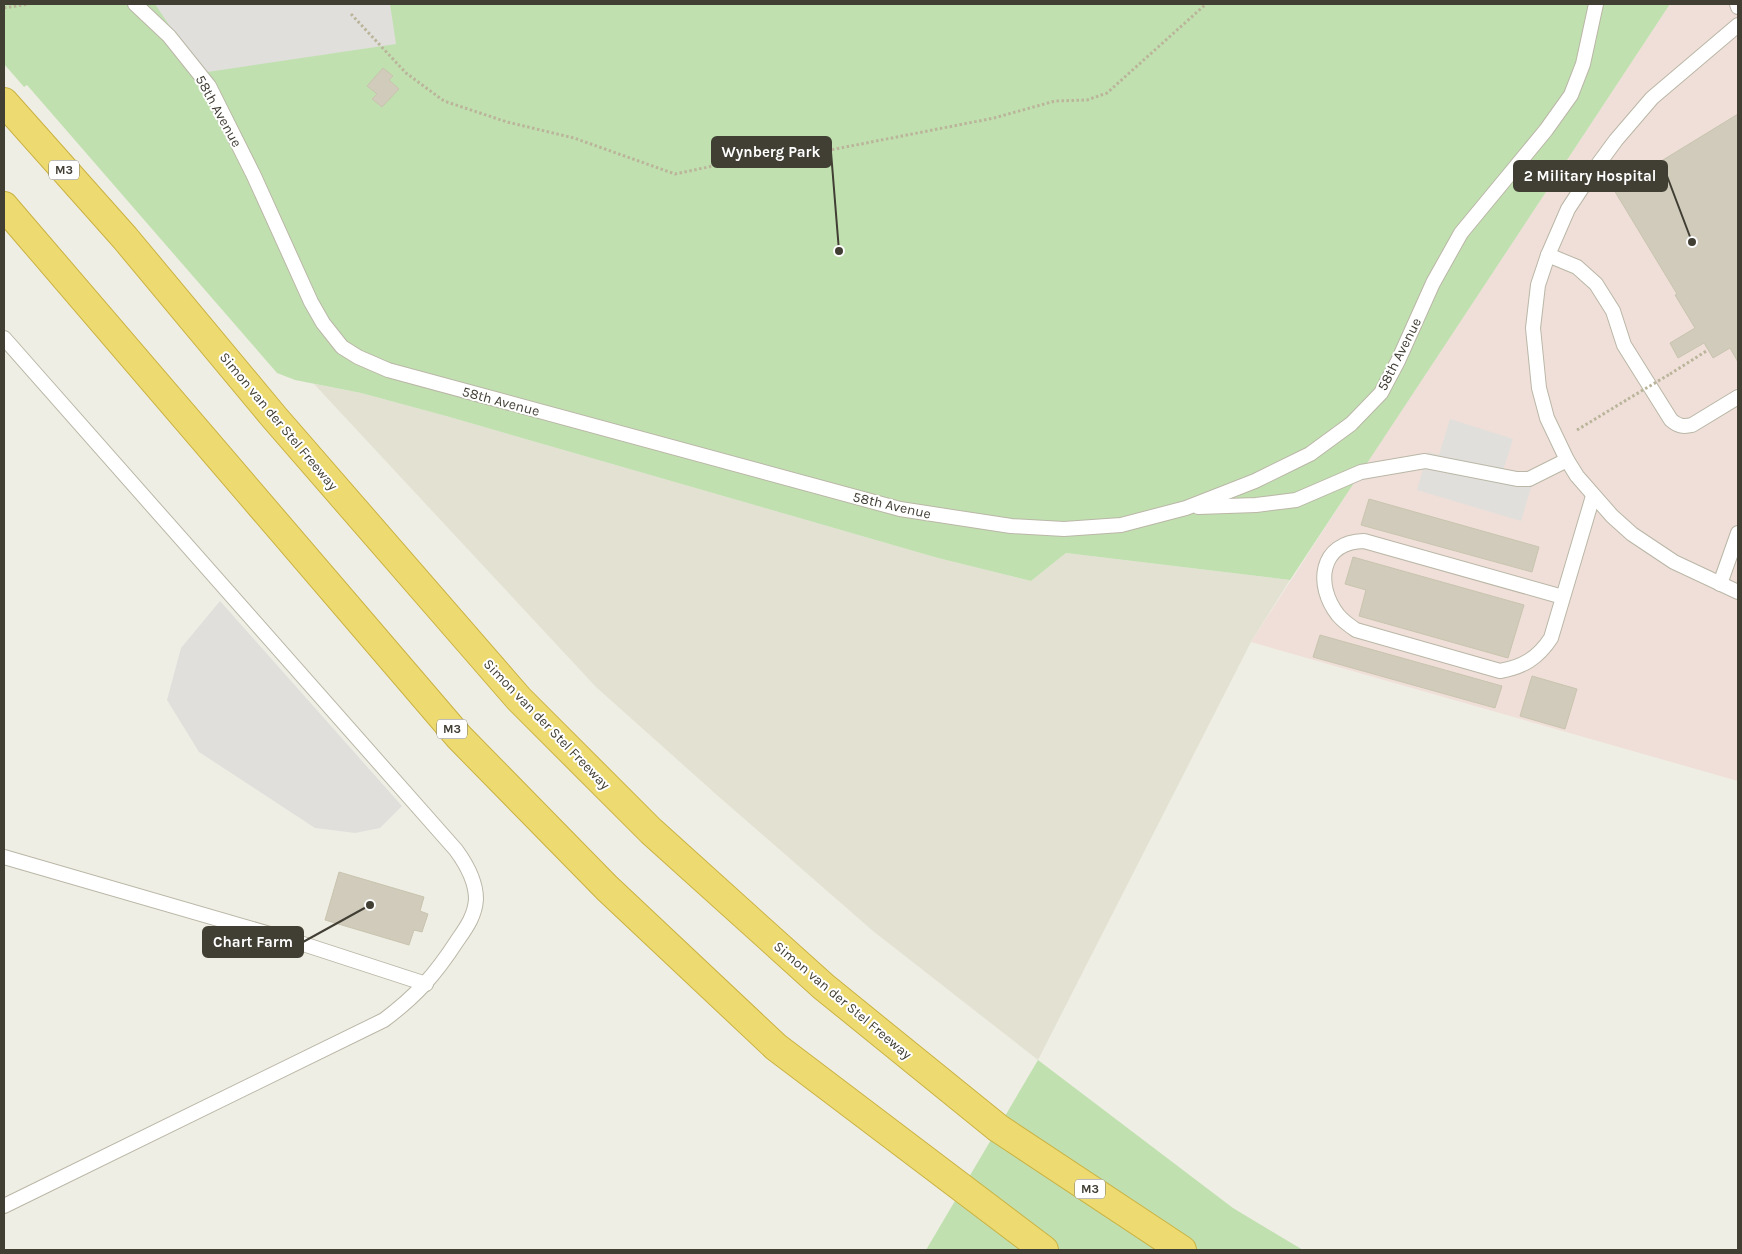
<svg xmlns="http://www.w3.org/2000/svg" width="1742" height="1254" font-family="Karla,sans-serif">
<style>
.residential{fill:#e3e1d2}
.medical{fill:#efdfd8}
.green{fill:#c1e0b0}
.parking{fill:#e0dfdb}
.building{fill:#d0cbba;stroke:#c9c4af}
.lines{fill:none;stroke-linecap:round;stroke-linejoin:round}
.lane-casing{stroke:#bab7a7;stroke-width:16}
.highway-casing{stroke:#cab243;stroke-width:30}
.path{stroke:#bab59a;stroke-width:3;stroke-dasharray:2.5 2.5;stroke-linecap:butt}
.lane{stroke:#fff;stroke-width:14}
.highway{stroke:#eddb71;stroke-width:28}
.path-bridge{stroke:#bab59a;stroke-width:3;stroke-dasharray:2.5 2.5;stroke-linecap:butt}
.labels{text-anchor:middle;stroke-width:4;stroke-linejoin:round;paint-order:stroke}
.shield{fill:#fff;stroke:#7a7871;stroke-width:1}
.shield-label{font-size:12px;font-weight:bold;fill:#413e34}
.street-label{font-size:14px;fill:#413e34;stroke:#fff}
.leader{fill:none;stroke:#413e34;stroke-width:2}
.callout-dot{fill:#413e34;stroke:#fff;stroke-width:2}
.callout{fill:#413e34;stroke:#413e34;stroke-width:2}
.callout-label{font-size:15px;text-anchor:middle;font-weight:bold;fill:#fff}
</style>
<rect width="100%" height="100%" fill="#efeee4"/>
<polygon class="residential" points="314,384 361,393 446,416 938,558 1031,581 1066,553 1290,580 1251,642 1038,1060 873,931 718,796 596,687"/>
<polygon class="medical" points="1670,4 1738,4 1738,781 1251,642 1361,472"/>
<g class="green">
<polygon points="4,4 1670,4 1290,580 1066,553 1031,581 938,558 446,416 361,393 295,380 277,373 27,85 24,87 4,64"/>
<polygon points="1038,1060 1233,1208 1303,1250 926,1250"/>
</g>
<g class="parking">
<polygon points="155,4 390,4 396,44 201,73"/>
<polygon points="1450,419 1513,439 1502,474 1532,484 1521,521 1417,490 1428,452 1439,455"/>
<polygon points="220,601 402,806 380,828 355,833 315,828 199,752 167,700 181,648"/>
</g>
<g class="building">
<polygon points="383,68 393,76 389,80 399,89 382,107 372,99 377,94 367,86"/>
<polygon points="1738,114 1738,362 1730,348 1713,358 1704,343 1678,358 1670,343 1695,328 1675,295 1677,294 1614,190"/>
<polygon points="1369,499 1539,547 1532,572 1361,525"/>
<polygon points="1353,557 1524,605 1508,658 1359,616 1366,590 1345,584"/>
<polygon points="1320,635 1502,686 1495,708 1313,657"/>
<polygon points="1532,676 1577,689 1565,729 1520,716"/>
<polygon points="339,872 424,897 420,911 428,914 422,932 414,930 409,945 325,920"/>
</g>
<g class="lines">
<g class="lane-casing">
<g id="lane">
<polyline points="135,4 169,36 209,86 254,176 311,302 323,323 342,347 358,357 388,370 900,509 1011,526 1064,529 1121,525 1186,508 1255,481 1310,454 1351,424 1381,393 1398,361 1433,283 1461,233 1546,130 1571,95 1583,64 1596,4"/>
<polyline points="1737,4 1738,7"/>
<polyline points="1738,25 1652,98 1616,140 1591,174 1568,209 1548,255 1538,285 1533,328 1539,388 1547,418 1567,460 1577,476 1612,516 1632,534 1674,562 1738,592"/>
<path d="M1548,255l29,12 19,17 17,27 11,34 47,75c7,6 12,7 21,5l46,-28"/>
<path d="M4,338l452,512c11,15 20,31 20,49 -1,17 -10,29 -19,42 -22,34 -41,55 -73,79l-380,186"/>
<polyline points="1198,507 1256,505 1296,500 1361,472 1425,461 1517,479 1529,479 1567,460"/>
<polyline points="1720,584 1738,533"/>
<path d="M1563,597l-199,-56c-45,1 -49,45 -26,74 5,6 12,11 18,15l144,41c23,-4 38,-13 51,-33l42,-142"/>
<polyline points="4,857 294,941 426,984"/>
</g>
</g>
<g class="highway-casing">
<g id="highway">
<polyline points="4,102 125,238 274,417 519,699 651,831 824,987 998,1128 1182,1250"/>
<polyline points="4,206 459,737 607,888 776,1047 1044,1250"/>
</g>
</g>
<g class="path">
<polyline points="4,8 29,4"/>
<polyline points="351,14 406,73 444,101 507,122 574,138 675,174 727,163 751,155 820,152 994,118 1055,101 1087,100 1107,93 1206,4"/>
<polyline points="1670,374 1708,350"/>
<polyline points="1577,430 1628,399"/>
</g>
<use href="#lane" class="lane"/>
<use href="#highway" class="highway"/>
<polyline class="path-bridge" points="1628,399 1670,374"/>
</g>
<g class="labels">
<g class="shield">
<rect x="49" y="160.5" width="30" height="19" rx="4"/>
<rect x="437" y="719.5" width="30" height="19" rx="4"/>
<rect x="1075" y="1179.5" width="30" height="19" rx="4"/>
</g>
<g class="shield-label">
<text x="64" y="174">M3</text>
<text x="452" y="733">M3</text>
<text x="1090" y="1193">M3</text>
</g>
<g class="street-label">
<text transform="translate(219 111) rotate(61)" y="5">58th Avenue</text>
<text transform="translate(1399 354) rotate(-63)" y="5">58th Avenue</text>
<text transform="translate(501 401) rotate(15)" y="5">58th Avenue</text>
<text transform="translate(279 421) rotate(50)" y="5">Simon van der Stel Freeway</text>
<text transform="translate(892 505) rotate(13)" y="5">58th Avenue</text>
<text transform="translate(547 724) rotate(46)" y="5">Simon van der Stel Freeway</text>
<text transform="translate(843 1000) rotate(40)" y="5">Simon van der Stel Freeway</text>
</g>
</g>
<path class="leader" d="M839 251L831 152M1692 242L1667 176M370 905L303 942"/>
<g class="callout-dot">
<circle cx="839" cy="251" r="5"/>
<circle cx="1692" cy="242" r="5"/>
<circle cx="370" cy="905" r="5"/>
</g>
<g class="callout">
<rect x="712" y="137" width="119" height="30" rx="5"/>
<rect x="1514" y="161" width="153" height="30" rx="5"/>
<rect x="203" y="927" width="100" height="30" rx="5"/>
</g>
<g class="callout-label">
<text x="771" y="157">Wynberg Park</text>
<text x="1590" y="181">2 Military Hospital</text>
<text x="253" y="947">Chart Farm</text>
</g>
<rect width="1742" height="1254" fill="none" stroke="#413e34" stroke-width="10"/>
</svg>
